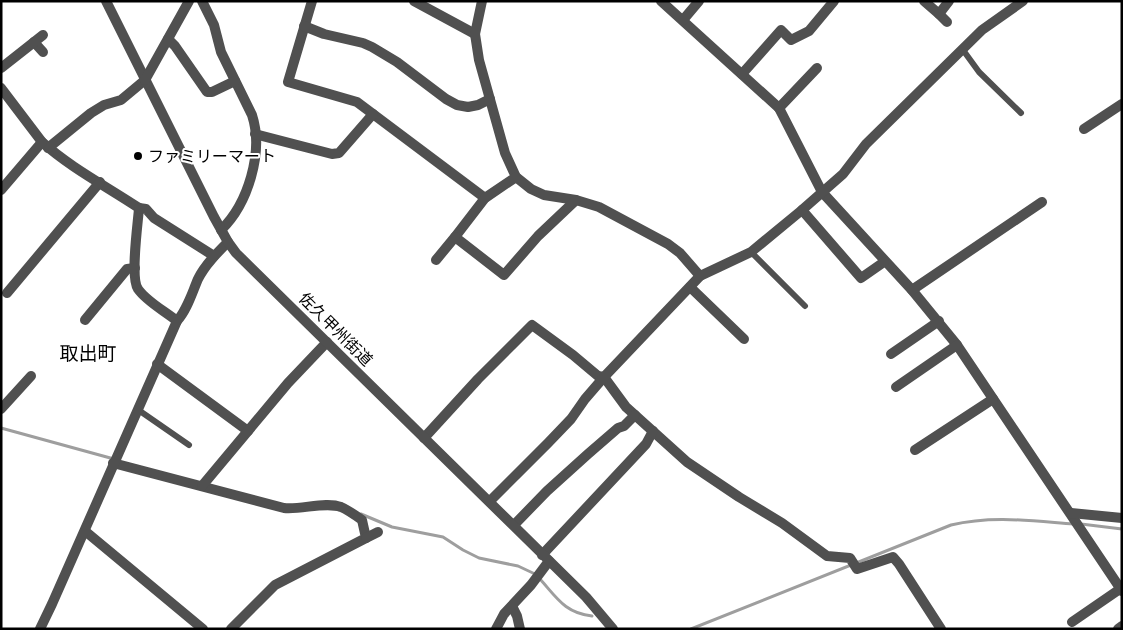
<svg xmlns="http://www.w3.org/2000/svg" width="1123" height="630" font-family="Manrope,'Noto Sans JP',sans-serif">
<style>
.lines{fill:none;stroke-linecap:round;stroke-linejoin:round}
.stream{stroke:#9e9e9e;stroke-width:3}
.service{stroke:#505050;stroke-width:6}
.minor{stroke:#505050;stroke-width:10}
.tertiary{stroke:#505050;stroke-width:10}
.poi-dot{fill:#000;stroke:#fff;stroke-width:2}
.labels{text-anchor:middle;stroke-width:4;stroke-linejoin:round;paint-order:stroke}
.poi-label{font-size:16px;fill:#000;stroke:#fff;text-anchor:start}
.street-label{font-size:16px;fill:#000;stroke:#fff}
.quarter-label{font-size:19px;fill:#000;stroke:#fff}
</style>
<rect width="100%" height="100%" fill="#fff"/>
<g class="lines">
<g class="stream">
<polyline points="1,428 114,459"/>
<polyline points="361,514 392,527 443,537 463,550 479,558 518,566 535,574"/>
<polyline points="1081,524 1122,529"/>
<path d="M540,579c17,19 25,34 52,37"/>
<path d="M691,629l260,-104c41,-10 82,-4 123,-1"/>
</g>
<g class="service">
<polyline points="963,50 979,72 1021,113"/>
<polyline points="751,252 805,306"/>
<polyline points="137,409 189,445"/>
</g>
<g class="minor">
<path d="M202,1l12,24 7,27 31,63c12,37 -4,89 -31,115"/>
<polyline points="312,1 288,82 357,102 485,198"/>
<polyline points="414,1 475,34"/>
<polyline points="482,1 475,34 479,60 505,153 516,177 531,189 544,195 576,200 599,207 668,244 680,253 700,276"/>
<polyline points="661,1 779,108 822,192 912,290 957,345 1122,591"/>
<polyline points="924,1 939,14 949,1"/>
<polyline points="939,14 947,22"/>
<polyline points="683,20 699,1"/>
<polyline points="304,26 324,34 363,43 372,47 397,62 446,99 457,105 468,107 478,105 490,99"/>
<polyline points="168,39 175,46 207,92 212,92 235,81"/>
<polyline points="34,42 43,52"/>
<polyline points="1,68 43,35"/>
<polyline points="742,74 781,30 791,40 809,31 834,1"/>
<path d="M1,88l41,54c29,26 64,44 97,66 -1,15 -9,70 -1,81 9,13 27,22 39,32"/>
<polyline points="779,108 817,68"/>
<polyline points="1084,129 1122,104"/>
<polyline points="255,134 332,154 339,153 373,114"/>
<polyline points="48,148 91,113 104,105 121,100 145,80"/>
<polyline points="516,177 485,198 455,237 504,275 538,236 576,200"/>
<polyline points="1,190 42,142"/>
<polyline points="139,208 146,209 154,218 214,256"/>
<polyline points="802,210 861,278 884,262"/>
<polyline points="436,260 455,237"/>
<polyline points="690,287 744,339"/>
<polyline points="912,290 1042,202"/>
<polyline points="7,293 100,182"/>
<polyline points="85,320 127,269 135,268"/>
<polyline points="891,354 939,321"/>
<polyline points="157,364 248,431"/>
<polyline points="896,387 957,345"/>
<polyline points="1,409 31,376"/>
<polyline points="424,438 478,379 532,325 573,355 598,376 604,377 626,407 687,462 739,497 782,523 827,556 850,558 857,569 893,557 899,564 941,629"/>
<polyline points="915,450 993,399"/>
<path d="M113,463l171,45c17,2 42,-7 57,-1 7,3 14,8 21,13l4,18 -91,47 -44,44"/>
<polyline points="202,486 288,383 327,342"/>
<polyline points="490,501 548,443 571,419 585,399 604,377 700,276 751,252 802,210 843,174 866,144 982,30 1023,1"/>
<polyline points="1071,513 1122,518"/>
<polyline points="514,525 547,491 588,454 618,428 624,426 635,415"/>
<polyline points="85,531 203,629"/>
<polyline points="366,538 378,532"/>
<polyline points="542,555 646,444 653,431"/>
<polyline points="512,606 517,616 520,629"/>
<polyline points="1072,622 1120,589"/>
<path d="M40,629l12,-25 125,-283c10,-11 15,-28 21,-42 7,-14 19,-26 30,-37"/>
<polyline points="496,629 504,614 531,585 549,561"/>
<polyline points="1118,629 1122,626"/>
</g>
<g class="tertiary">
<polyline points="106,1 214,217 228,242 236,253 586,597 613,629"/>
<polyline points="145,80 189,1"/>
</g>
</g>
<circle class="poi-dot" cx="138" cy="156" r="5"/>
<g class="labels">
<g class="poi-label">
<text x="148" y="162">ファミリーマート</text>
</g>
<g class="street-label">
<text transform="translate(336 329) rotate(45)" y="6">佐久甲州街道</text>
</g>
<g class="quarter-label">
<text x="88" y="360">取出町</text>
</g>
</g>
<rect width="1123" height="630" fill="none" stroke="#000000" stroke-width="5"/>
</svg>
